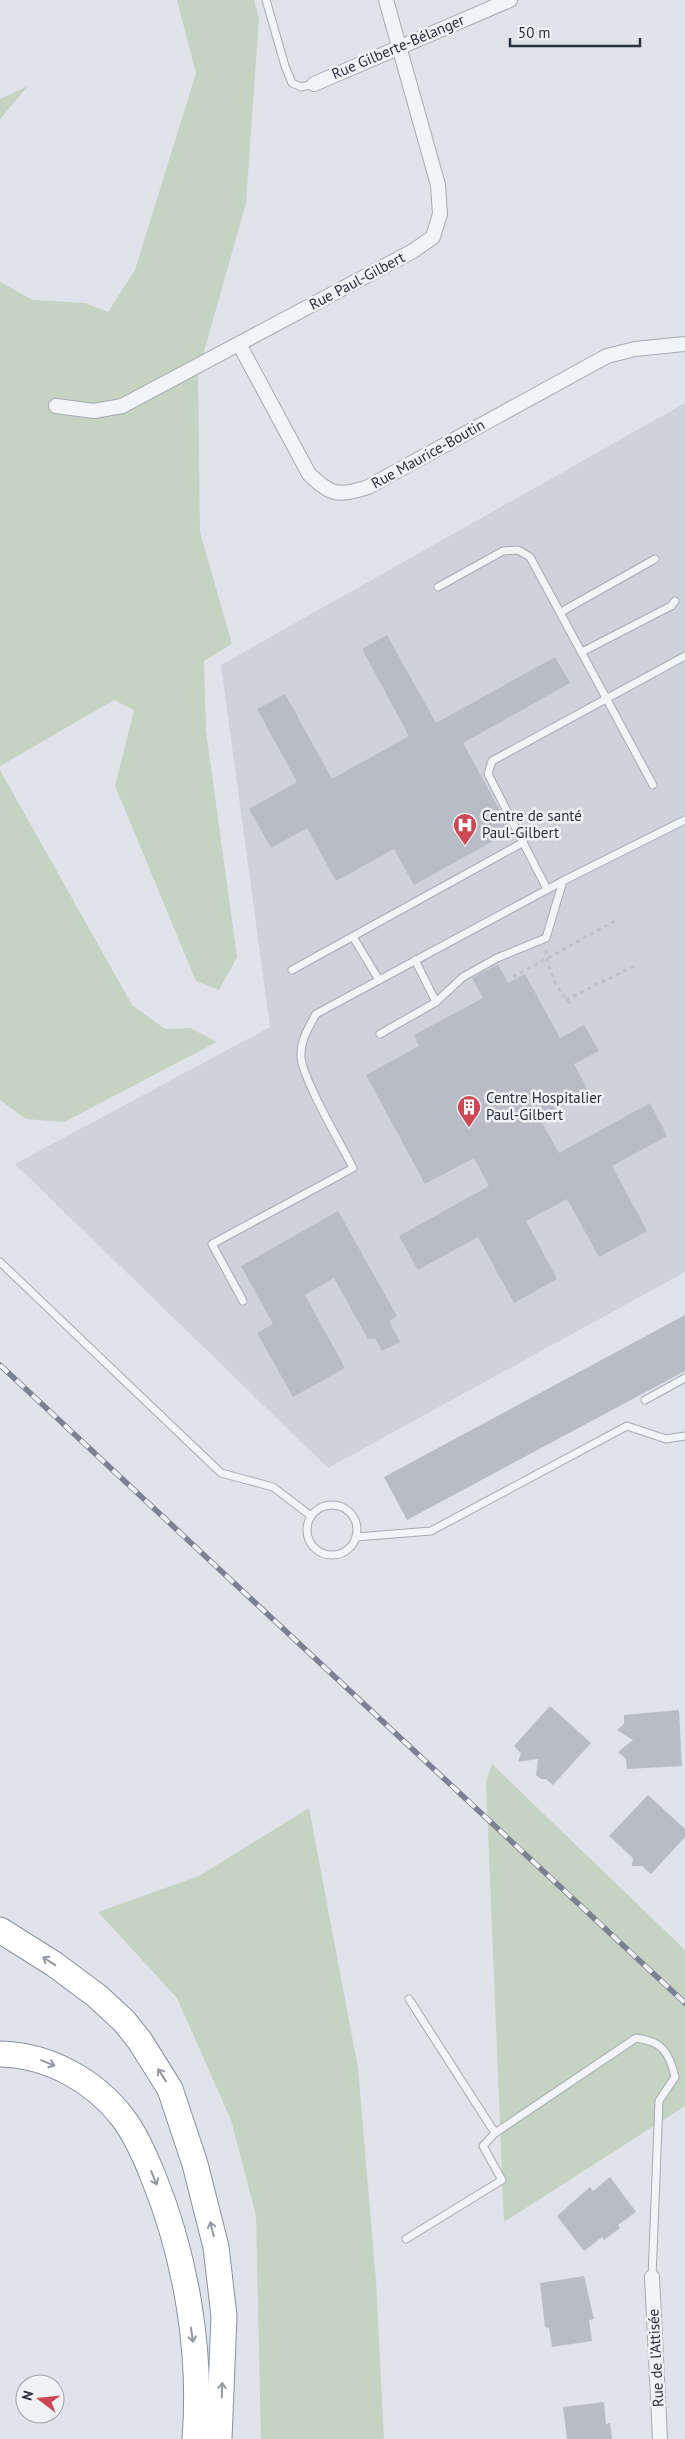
<svg xmlns="http://www.w3.org/2000/svg" width="685" height="2439" font-family="'PT Sans',sans-serif">
<style>
.built{fill:#cfd2db}
.green{fill:#c5d3c2}
.building{fill:#b8bcc6}
.lines{fill:none;stroke-linecap:round;stroke-linejoin:round}
.service-casing{stroke:#a5aab3;stroke-width:9}
.minor-casing{stroke:#a5aab3;stroke-width:16}
.motorway-casing{stroke:#88909f;stroke-width:27}
.path{stroke:#bec1c7;stroke-width:3;stroke-dasharray:4 4;stroke-linecap:butt}
.service{stroke:#f3f4f7;stroke-width:7}
.minor{stroke:#f3f4f7;stroke-width:14}
.motorway{stroke:#fff;stroke-width:25}
.rail-casing{stroke:#7a8192;stroke-width:5.5}
.rail{stroke:#f0f2f6;stroke-width:4;stroke-dasharray:11;stroke-linecap:butt}
.oneway{stroke:#9498a0}
.labels{text-anchor:middle;stroke-width:5;stroke-linejoin:round;paint-order:stroke}
.street-label{font-size:15px;fill:#293040;stroke:#f0f2f6}
.poi-label{font-size:15px;fill:#293040;stroke:#f0f2f6;text-anchor:start}
</style>
<rect width="100%" height="100%" fill="#e0e3e9"/>
<polygon class="built" points="685,403 685,1272 328,1468 15,1164 270,1027 221,665"/>
<g class="green">
<polygon points="177,0 254,0 259,18 246,203 198,373 200,532 232,644 204,661 206,731 237,957 219,990 196,981 115,786 134,710 114,700 0,766 0,282 33,300 85,303 108,312 135,270 196,73"/>
<polygon points="28,86 0,119 0,99"/>
<polygon points="0,770 132,1005 165,1029 190,1028 217,1042 64,1122 26,1119 0,1100"/>
<polygon points="492,1764 685,1950 685,2106 504,2222 486,1782"/>
<polygon points="309,1808 358,2068 376,2281 384,2439 261,2439 256,2216 231,2120 177,1998 98,1912 199,1876"/>
</g>
<g class="building">
<polygon points="387,635 436,723 555,657 570,683 463,743 511,831 414,885 394,849 336,881 307,828 271,848 249,809 297,782 257,709 285,694 332,779 409,736 362,649"/>
<polygon points="498,964 508,983 525,974 560,1038 584,1025 599,1051 574,1064 589,1092 540,1119 559,1153 650,1103 667,1136 612,1166 647,1231 599,1257 567,1199 526,1221 557,1279 514,1303 478,1237 418,1270 399,1236 489,1186 474,1158 425,1184 366,1075 419,1046 414,1035 483,998 472,978"/>
<polygon points="338,1211 397,1316 389,1321 400,1342 382,1351 375,1338 368,1339 334,1278 305,1295 345,1368 293,1397 257,1333 273,1324 241,1266"/>
<polygon points="685,1315 685,1371 407,1520 384,1477"/>
<polygon points="550,1706 591,1743 553,1785 546,1779 541,1779 536,1775 538,1759 518,1762 521,1753 514,1746"/>
<polygon points="679,1710 682,1766 627,1769 626,1759 618,1752 633,1740 617,1730 624,1724 624,1715"/>
<polygon points="648,1795 685,1829 685,1837 651,1874 642,1866 632,1866 633,1858 609,1836"/>
<polygon points="610,2177 636,2212 618,2225 620,2228 604,2240 602,2237 584,2251 557,2216 590,2187 593,2191"/>
<polygon points="584,2276 594,2319 589,2320 592,2341 552,2347 549,2328 545,2327 540,2283"/>
<polygon points="604,2402 606,2424 610,2423 612,2439 567,2439 563,2407"/>
</g>
<g class="lines">
<g class="service-casing">
<g id="service">
<polyline points="266,0 285,66 292,83 301,87 314,84"/>
<polyline points="438,587 503,551 518,550 530,557 653,785"/>
<polyline points="561,612 655,559"/>
<polyline points="582,652 671,606 675,601"/>
<polyline points="547,889 488,774 492,761 685,656"/>
<polyline points="353,937 379,980"/>
<polyline points="415,960 436,1002"/>
<polyline points="292,970 522,843"/>
<polyline points="380,1034 436,1002 463,977 497,958 546,938 563,881"/>
<polyline points="0,1262 221,1473 273,1487 311,1516"/>
<path d="M243,1301l-31,-57 141,-76c-12,-24 -50,-88 -52,-111 -1,-16 8,-30 15,-43l247,-133 122,-61"/>
<polyline points="645,1400 685,1378"/>
<circle cx="332" cy="1530" r="25"/>
<polyline points="356,1537 431,1531 627,1426 666,1439 685,1436"/>
<path d="M409,1999l86,134 141,-95c26,3 33,14 39,39l-16,24 -7,176"/>
<polyline points="406,2239 502,2180 483,2146 495,2133"/>
</g>
</g>
<g class="minor-casing">
<g id="minor">
<polyline points="314,84 510,0"/>
<path d="M239,344l70,130c21,21 30,23 59,13l239,-131 28,-7 50,-5"/>
<polyline points="56,406 94,411 122,406 413,251 433,237 440,214 438,185 386,0"/>
<polyline points="652,2277 660,2439"/>
</g>
</g>
<g class="motorway-casing">
<g id="motorway">
<polyline points="0,1930 54,1964 97,1996 124,2021 140,2041 170,2089 195,2164 216,2247 224,2316 219,2439"/>
<path d="M0,2054c48,1 94,26 123,64 13,17 22,38 30,58 33,81 49,175 42,263"/>
</g>
</g>
<g class="path">
<path d="M546,950c0,17 14,47 28,56"/>
<polyline points="513,977 615,921"/>
<polyline points="566,1000 636,965"/>
</g>
<use href="#service" class="service"/>
<use href="#minor" class="minor"/>
<use href="#motorway" class="motorway"/>
<g class="rail-casing">
<polyline id="rail" points="0,1365 685,2003"/>
</g>
<use href="#rail" class="rail"/>
</g>
<defs><path id="oneway-shaft" d="M-6 0H5M1.5-3L5.5 0L1.5 3" fill="none" stroke-width="1.6" stroke-linecap="round" stroke-linejoin="round" transform="scale(1.25)"/></defs>
<g class="oneway">
<use href="#oneway-shaft" transform="translate(49 1961) rotate(-147)"/>
<use href="#oneway-shaft" transform="translate(48 2063) rotate(22)"/>
<use href="#oneway-shaft" transform="translate(162 2075) rotate(-122)"/>
<use href="#oneway-shaft" transform="translate(154 2178) rotate(68)"/>
<use href="#oneway-shaft" transform="translate(212 2229) rotate(-104)"/>
<use href="#oneway-shaft" transform="translate(192 2335) rotate(82)"/>
<use href="#oneway-shaft" transform="translate(222 2390) rotate(-88)"/>
</g>
<defs>
<g id="hospital-pin" transform="scale(1.25)"><path d="M0 17L-7.5 6A9.5 9.5 0 1 1 7.5 6Z" fill="#cc4852" stroke="#f0f2f6"/><path d="M-5-5h3v3.5h4V-5h3V5h-3V1.5h-4V5h-3Z" fill="#fff"/></g>
<g id="building-pin" transform="scale(1.25)"><path d="M0 17L-7.5 6A9.5 9.5 0 1 1 7.5 6Z" fill="#cc4852" stroke="#f0f2f6"/><path d="M-4-6H4V6H1V3H-1V6H-4ZM-2.5-4.3h1.7v1.8h-1.7ZM.8-4.3h1.7v1.8H.8ZM-2.5-1h1.7V.8h-1.7ZM.8-1h1.7V.8H.8Z" fill="#fff"/></g>
</defs>
<g fill-rule="evenodd">
<use href="#hospital-pin" x="465" y="825"/>
<use href="#building-pin" x="469" y="1107"/>
</g>
<g class="labels">
<g class="street-label">
<text transform="translate(398 47) rotate(-23)" y="5">Rue Gilberte-Bélanger</text>
<text transform="translate(357 281) rotate(-28)" y="5">Rue Paul-Gilbert</text>
<text transform="translate(428 454) rotate(-29)" y="5">Rue Maurice-Boutin</text>
<text transform="translate(656 2358) rotate(-93)" y="5">Rue de l'Attisée</text>
</g>
<g class="poi-label">
<text x="482" y="821">Centre de santé<tspan x="482" dy="17">Paul-Gilbert</tspan></text>
<text x="486" y="1103">Centre Hospitalier<tspan x="486" dy="17">Paul-Gilbert</tspan></text>
</g>
</g>
<g transform="translate(40 2399) rotate(286)"><circle r="24" fill="#f0f2f6" stroke="#a0a4ad"/>
<path d="M0-4L9 19L0 12L-9 19Z" fill="#cc4852"/>
<text y="-8" font-size="14" font-weight="bold" text-anchor="middle" fill="#293040">N</text>
</g>
<path d="M510 38v8h130v-8" fill="none" stroke="#293040" stroke-width="2.5"/>
<text x="518" y="38" font-size="15" fill="#293040" stroke="#f0f2f6" stroke-width="4" paint-order="stroke">50 m</text>
</svg>
